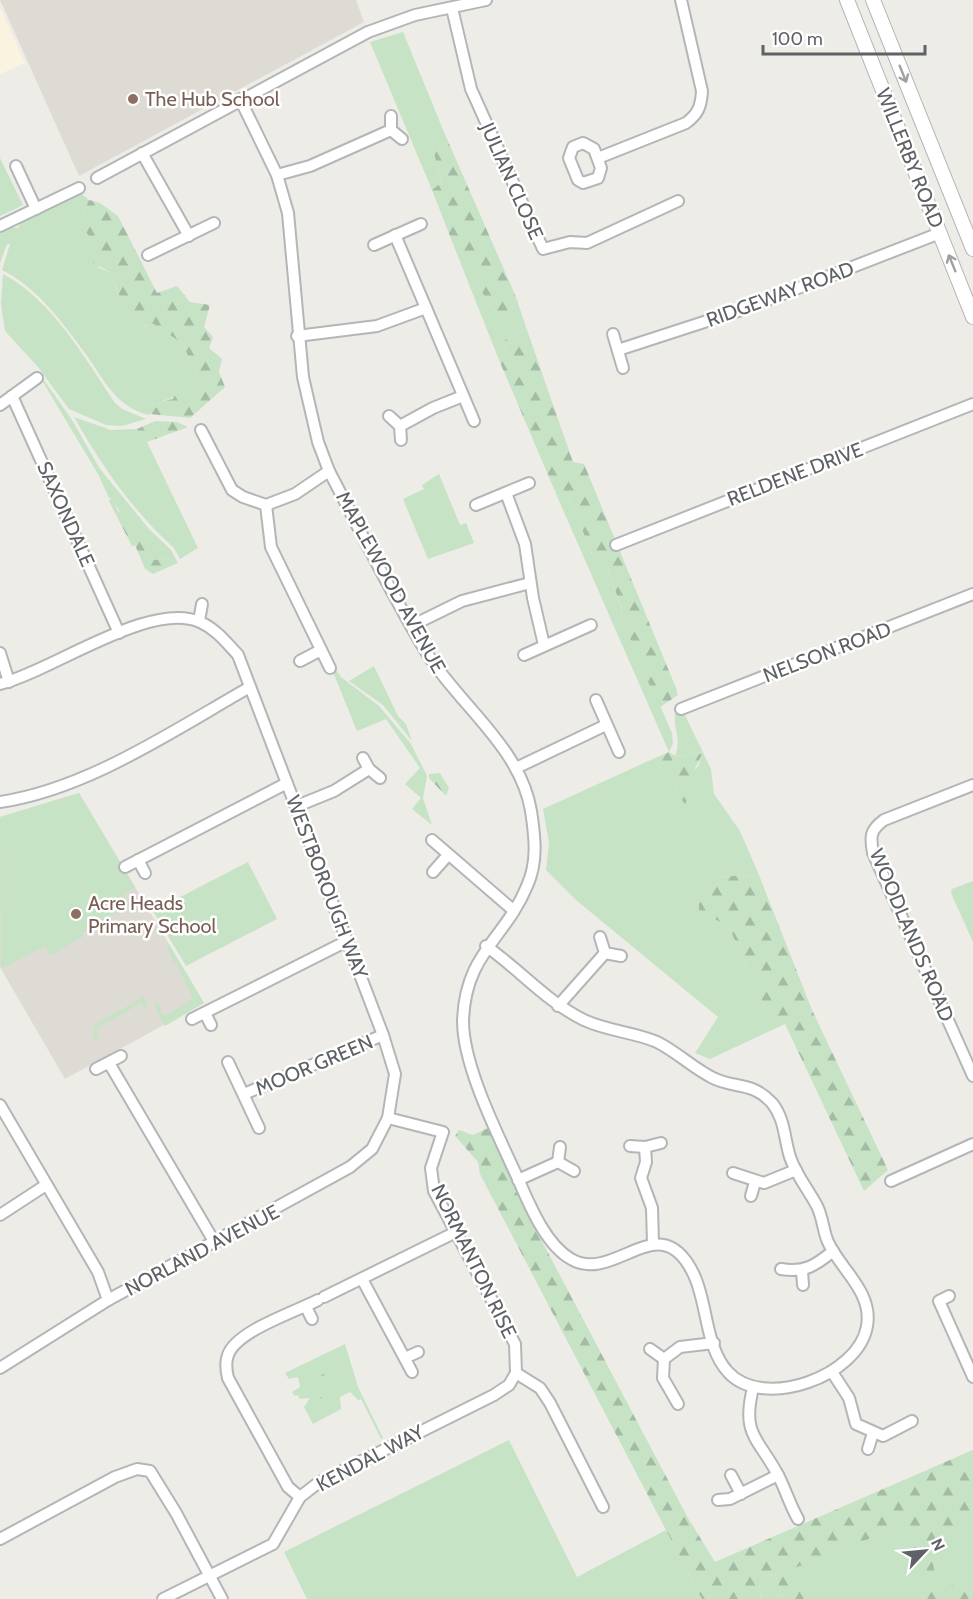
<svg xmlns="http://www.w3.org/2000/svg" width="973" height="1599" font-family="Cabin,sans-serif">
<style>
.commercial{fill:#faf3df}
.education{fill:#dedbd4}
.green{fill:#c6e3c6}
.forest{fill:url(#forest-firs)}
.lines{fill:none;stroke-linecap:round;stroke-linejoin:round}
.minor-casing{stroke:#b3b6b9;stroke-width:14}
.tertiary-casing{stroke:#b3b6b9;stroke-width:16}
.minor{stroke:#fff;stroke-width:10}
.tertiary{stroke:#fff;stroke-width:14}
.oneway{stroke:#9ea0a3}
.education-dot{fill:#8d6e63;stroke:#fff;stroke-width:2}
.labels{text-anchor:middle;stroke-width:5;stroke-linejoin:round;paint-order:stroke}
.education-label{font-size:20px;fill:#785e54;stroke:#fff;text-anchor:start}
.street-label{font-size:20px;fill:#5e6165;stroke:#fff}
</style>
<defs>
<pattern id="forest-firs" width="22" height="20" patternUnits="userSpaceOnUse" patternTransform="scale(1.5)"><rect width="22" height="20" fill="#c6e3c6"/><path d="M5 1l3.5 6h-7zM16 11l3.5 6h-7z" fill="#a4bba4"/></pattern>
</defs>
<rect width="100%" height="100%" fill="#eeece6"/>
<polygon class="commercial" points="0,7 25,63 0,74"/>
<g class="education">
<polygon points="0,0 356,0 364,22 79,176"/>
<polygon points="79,793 204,1003 65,1079 0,967 0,817"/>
</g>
<g class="green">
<polygon points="403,32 444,132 431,143 442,182 432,190 370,42"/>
<polygon points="0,158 23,205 0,216"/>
<path d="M79,192l10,8 -11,24c15,11 18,27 21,44l11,4 10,26 -5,3 30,26 7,-5 30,21 17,36 -5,12 -32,10 -13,14c-34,-8 -45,-36 -64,-62 -23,-31 -47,-65 -83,-83l8,-26h-3l-7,19v-30l11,-6 7,1 5,-10z"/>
<polygon points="455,249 460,249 474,279 493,310 510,318 516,297 527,330 503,341 508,355 499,360"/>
<path d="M3,274c49,26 81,83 112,129l7,6 24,10 -24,7 -16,-1 -37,-16 -31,-42 -33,-36 -4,-27z"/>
<path d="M41,376l31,44 28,49 49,60 22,21 7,13 -5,2 -6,-8 -12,3 -4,-2c-10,-23 -28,-38 -39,-60h-3l-11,-24 -55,-92 -6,4 -2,-4z"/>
<path d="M74,417l37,13 26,-1 10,13 51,106 -18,11 -6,-11c-42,-38 -72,-82 -100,-131z"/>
<polygon points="439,474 460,525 466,523 474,543 428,559 403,499 424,489 422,485"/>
<polygon points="567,493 593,556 604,560 622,610 621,616 672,733 673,744 669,752 557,496"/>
<polygon points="374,666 398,716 406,724 412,741 383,705 349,681"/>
<polygon points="336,669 341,677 379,706 411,744 427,776 423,798 432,825 412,809 421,798 405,784 420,768 386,719 357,731 333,672"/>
<path d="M681,707l30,62 3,25 26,37 19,44 -47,2 -3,16 -10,10 30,24 38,86 18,11 -75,35 -15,-6 23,-36 -142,-117 -30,-30 3,-27 -6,-34 112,-51 4,8 19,17 -2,9 10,11 5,-30 8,-8 3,-11 -27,2c7,-16 -2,-28 0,-44z"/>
<polygon points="79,793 135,887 123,895 130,905 82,932 84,936 50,955 45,946 1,969 0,817"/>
<polygon points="248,862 277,919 186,966 153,911"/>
<polygon points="973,881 973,942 951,893 952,889"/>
<polygon points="169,944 204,1003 165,1026 154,1005 158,1002 162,1014 166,1015 193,999 176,963 174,963 167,948"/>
<polygon points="144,997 148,1006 144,1008 141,1003 96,1029 99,1037 93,1042 95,1024"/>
<polygon points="345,1344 358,1387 383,1438 381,1439 361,1399 358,1400 350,1392 340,1397 341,1409 313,1424 304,1407 310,1398 300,1399 297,1395 294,1396 292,1392 300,1387 298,1377 289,1379 285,1373"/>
<polygon points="509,1440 577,1577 666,1530 702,1599 307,1599 284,1552"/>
<polygon points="973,1450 973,1591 954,1599 798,1599 766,1542"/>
<polygon points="775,1574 783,1599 761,1599 759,1583 766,1575"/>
</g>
<g class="forest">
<polygon points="444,132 516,297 510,318 493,310 474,279 460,249 455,249 432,190 442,182 431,143"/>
<path d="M89,200l11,3 18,13 39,77 20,-7 13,16 20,3 -6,22 9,10 -4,11 13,11 -3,13 6,15 -35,31 -40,-4 12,-13 11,-2 7,-14 14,5 5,-11 -17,-36 -30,-20 -12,5 -25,-27 5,-4 -10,-25 -17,-9c2,-16 -1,-28 -15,-39z"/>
<polygon points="527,330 573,462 584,464 676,688 678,695 659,708 621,616 622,609 604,560 593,556 567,493 557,496 499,360 508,355 503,341"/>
<polygon points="155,421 177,422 188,427 147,442 137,429"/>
<path d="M112,497l6,14c13,3 28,35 33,47l4,2 12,-3 6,8 -20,9 -8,-5 -10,-24 -3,1 -23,-45z"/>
<path d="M669,752l6,4 27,-2c-5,14 -16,22 -10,38l-7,12 -9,-12 2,-9 -19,-17 -4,-8z"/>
<polygon points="440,773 449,788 446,796 429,778 429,774"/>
<polygon points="759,875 812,1010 888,1170 864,1191 785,1024 767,1013 729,927 699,910 699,903 708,893 712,877"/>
<polygon points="488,1128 526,1211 688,1518 715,1562 973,1450 973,1527 940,1527 930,1548 938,1590 973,1578 973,1599 916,1599 927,1593 899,1527 792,1569 807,1599 783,1599 775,1574 766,1575 759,1583 761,1599 702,1599 480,1174 478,1162 455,1136 459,1130 473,1135"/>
<path d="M323,1374c10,7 9,11 8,22l-6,4 -6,-3 -3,-7 1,-12z"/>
</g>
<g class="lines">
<g class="minor-casing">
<g id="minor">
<polyline points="452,8 471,89 543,249 570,242 587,243 678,201"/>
<path d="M240,99l37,76 11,38 15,164 15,65 11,29c32,61 63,125 99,184 33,51 93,94 103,156 4,26 7,51 -4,75 -21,52 -62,67 -64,135 0,46 36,116 56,160 11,25 27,64 52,78 44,26 89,-56 123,16 14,30 11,72 34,97 35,39 131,4 139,-46 6,-34 -26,-56 -39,-84 -5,-11 -5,-24 -11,-36 -9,-17 -21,-31 -27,-49 -6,-19 -5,-38 -18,-54 -20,-22 -37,-14 -59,-25 -20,-10 -36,-26 -56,-36 -23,-10 -50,-11 -73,-22 -37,-18 -64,-50 -98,-74"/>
<polyline points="391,116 391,130 402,139"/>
<polygon points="583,143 594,149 601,168 598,178 583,183 578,180 569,158 573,147"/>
<polyline points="142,153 189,236"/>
<path d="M598,158l88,-35c12,-9 15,-16 16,-32l-21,-91"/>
<polyline points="16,166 36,209"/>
<polyline points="277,175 310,166 391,130"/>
<polyline points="97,178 368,32 415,15 486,0"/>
<polyline points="0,226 79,188"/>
<polyline points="395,235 474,421"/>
<polyline points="374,245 421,224"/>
<polyline points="148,255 214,223"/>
<polyline points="613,334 623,368"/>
<polyline points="297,336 377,326 426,308"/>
<polyline points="618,350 744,309 940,233"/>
<polyline points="12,396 119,633"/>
<polyline points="0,405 37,378"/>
<polyline points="389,416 400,426 401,440"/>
<polyline points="400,426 433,408 463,396"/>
<polyline points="201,430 232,490 243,497 266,505 295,494 329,471"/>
<polyline points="506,493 525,544 533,598 544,645"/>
<polyline points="266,505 271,547 330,668"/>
<polyline points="476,505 529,483"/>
<polyline points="616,545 973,404"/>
<polyline points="199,621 202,604"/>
<polyline points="411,626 462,601 530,583"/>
<polyline points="0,653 9,682"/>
<polyline points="524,655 591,625"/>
<polyline points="300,661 321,650"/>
<path d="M0,684c52,-13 150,-84 200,-62 16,7 26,20 38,33l145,380 12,39 -7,44 55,14 -12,36 3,23 81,153 1,29 24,15 10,15 53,104"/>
<polyline points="596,700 619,752"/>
<polyline points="681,709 973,594"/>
<polyline points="363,758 369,769 380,778"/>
<polyline points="516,768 606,725"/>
<path d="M973,785l-89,35c-14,10 -14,17 -11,33l100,223"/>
<path d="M0,802c88,-13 174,-72 250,-115"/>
<polyline points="297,806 334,791 369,769"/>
<polyline points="432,840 513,910"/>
<polyline points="138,860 145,873"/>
<polyline points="125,867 287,783"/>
<polyline points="433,872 448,855"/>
<polyline points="600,937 605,953 621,956"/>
<polyline points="558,1006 605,953"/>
<polyline points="205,1013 211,1025"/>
<polyline points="192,1019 347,941"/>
<polyline points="228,1062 259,1128"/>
<polyline points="109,1063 215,1243"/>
<polyline points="96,1069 121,1056"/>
<polyline points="244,1094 383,1035"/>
<polyline points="0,1105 98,1272 108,1300"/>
<polyline points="630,1146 645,1147 661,1143"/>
<polyline points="560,1147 558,1162 574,1171"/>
<polyline points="645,1147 646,1162 641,1178 652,1208 653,1244"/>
<polyline points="733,1173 764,1183 796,1170"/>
<polyline points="518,1180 558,1162"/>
<polyline points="891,1181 973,1144"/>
<polyline points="751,1196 755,1182"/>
<polyline points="0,1215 46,1185"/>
<path d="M781,1269c23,4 34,-3 52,-18"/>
<polyline points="802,1271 803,1285"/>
<polyline points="362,1279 412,1372"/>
<polyline points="949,1296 939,1301 973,1377"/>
<polyline points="324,1297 456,1232"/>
<polyline points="306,1307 312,1319"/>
<polyline points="650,1349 664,1359"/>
<polyline points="405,1358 418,1352"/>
<polyline points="0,1368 108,1300 350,1167 372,1149 388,1118"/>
<polyline points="832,1372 849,1398 856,1424 883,1436 912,1421"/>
<path d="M753,1388c-12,48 6,50 26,89 7,14 11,28 19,42"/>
<polyline points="678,1404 663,1378 664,1359 680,1347 714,1343"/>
<polyline points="868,1449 873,1433"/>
<polyline points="731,1475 741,1494"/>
<path d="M300,1497l-12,-10 -60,-109c-2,-8 -3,-15 0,-23 8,-24 67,-43 90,-55"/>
<polyline points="718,1500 730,1499 778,1475"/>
<polyline points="0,1539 115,1477 137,1469 150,1471 176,1513 222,1599"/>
<polyline points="163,1599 273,1544 300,1497 318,1483 494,1395 509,1385 516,1373"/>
</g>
</g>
<g class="tertiary-casing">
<g id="tertiary">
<polyline points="847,0 973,317"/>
<polyline points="873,0 973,249"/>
</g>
</g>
<use href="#minor" class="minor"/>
<use href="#tertiary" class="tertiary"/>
</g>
<defs><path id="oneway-shaft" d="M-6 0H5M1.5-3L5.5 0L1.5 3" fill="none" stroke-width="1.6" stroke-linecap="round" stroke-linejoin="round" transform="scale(1.5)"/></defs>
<g class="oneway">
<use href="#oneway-shaft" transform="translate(903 74) rotate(68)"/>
<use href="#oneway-shaft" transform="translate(952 263) rotate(-112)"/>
</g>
<g class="education-dot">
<circle cx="133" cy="99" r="6"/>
<circle cx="76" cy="914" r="6"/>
</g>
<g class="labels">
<g class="education-label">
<text x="145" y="106">The Hub School</text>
<text x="88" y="910">Acre Heads<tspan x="88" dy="23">Primary School</tspan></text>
</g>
<g class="street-label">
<text transform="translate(910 158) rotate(68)" y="7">WILLERBY ROAD</text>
<text transform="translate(512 181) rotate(66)" y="7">JULIAN CLOSE</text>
<text transform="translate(780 294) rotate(-20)" y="7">RIDGEWAY ROAD</text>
<text transform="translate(795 474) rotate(-21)" y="7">RELDENE DRIVE</text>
<text transform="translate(66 514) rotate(66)" y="7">SAXONDALE</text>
<text transform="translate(391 582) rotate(61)" y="7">MAPLEWOOD AVENUE</text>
<text transform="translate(827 652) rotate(-21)" y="7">NELSON ROAD</text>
<text transform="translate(327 887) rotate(69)" y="7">WESTBOROUGH WAY</text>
<text transform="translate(912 935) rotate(67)" y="7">WOODLANDS ROAD</text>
<text transform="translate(314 1065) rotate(-23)" y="7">MOOR GREEN</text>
<text transform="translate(202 1250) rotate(-28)" y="7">NORLAND AVENUE</text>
<text transform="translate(474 1261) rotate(64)" y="7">NORMANTON RISE</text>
<text transform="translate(370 1458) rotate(-28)" y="7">KENDAL WAY</text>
</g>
</g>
<g transform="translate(925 1551) rotate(64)" stroke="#ffffff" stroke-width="4.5" paint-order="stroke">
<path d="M0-4.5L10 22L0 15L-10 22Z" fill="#5e6165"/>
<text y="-9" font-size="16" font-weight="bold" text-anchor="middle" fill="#5e6165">N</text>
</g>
<path d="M763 45v9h162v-9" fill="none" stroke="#5e6165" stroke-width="3"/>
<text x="772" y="45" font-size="18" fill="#5e6165" stroke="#ffffff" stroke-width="4.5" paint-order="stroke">100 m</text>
</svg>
